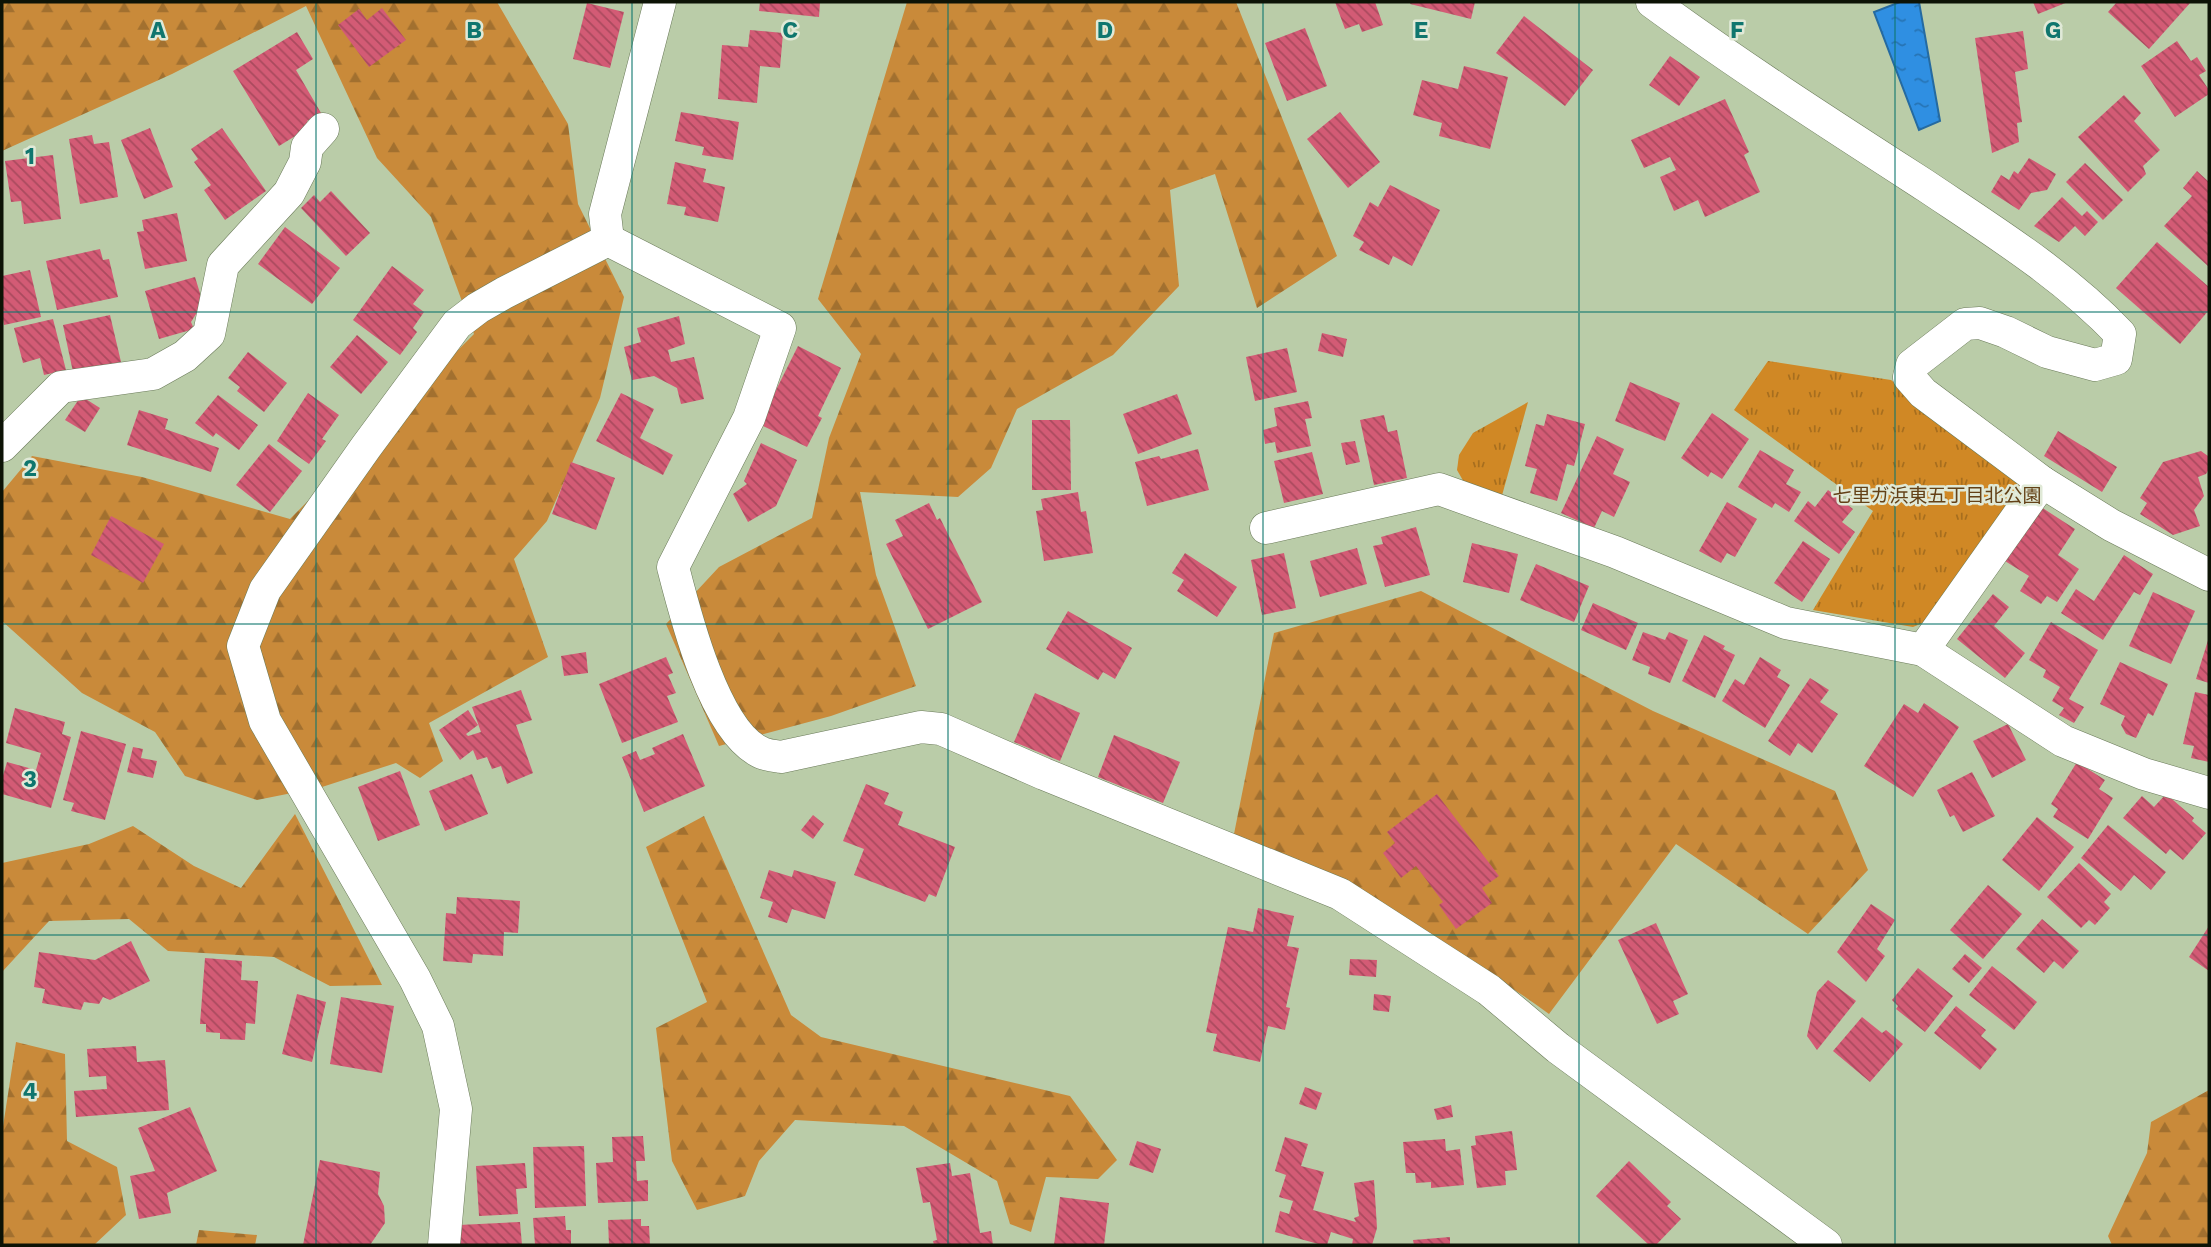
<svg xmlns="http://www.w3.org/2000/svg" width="2211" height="1247" font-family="'Work Sans','Noto Sans JP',sans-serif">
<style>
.grass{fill:url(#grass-tufts)}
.forest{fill:url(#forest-firs)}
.water{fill:url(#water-ripples);stroke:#256aa0;stroke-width:2}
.building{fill:url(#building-back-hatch)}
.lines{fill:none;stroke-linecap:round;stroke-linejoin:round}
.minor-casing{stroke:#6a7a59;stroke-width:33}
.minor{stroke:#fff;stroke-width:32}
.grid{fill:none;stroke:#0f766e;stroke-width:2;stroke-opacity:0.55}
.labels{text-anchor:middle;stroke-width:5;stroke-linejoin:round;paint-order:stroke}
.park-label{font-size:19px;fill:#634117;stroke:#e0e9d7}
.grid-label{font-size:23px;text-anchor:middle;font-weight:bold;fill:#0f766e;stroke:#e0e9d7;stroke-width:5;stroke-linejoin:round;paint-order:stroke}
</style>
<defs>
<pattern id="grass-tufts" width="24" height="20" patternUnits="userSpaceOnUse" patternTransform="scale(1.75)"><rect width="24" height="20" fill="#d08825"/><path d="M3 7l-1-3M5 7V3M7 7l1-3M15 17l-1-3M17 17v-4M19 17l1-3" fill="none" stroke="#a76e1e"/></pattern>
<pattern id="forest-firs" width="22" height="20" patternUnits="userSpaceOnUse" patternTransform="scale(1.75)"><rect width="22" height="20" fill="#c98a3a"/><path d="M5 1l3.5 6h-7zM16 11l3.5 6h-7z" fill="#a2702f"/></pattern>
<pattern id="water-ripples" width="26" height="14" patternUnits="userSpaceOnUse" patternTransform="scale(1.75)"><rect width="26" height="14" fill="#2f8fe2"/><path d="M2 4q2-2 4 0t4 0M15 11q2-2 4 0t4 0" fill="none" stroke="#2674b5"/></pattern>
<pattern id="building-back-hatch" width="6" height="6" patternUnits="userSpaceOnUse" patternTransform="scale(1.75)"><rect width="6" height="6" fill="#d35b75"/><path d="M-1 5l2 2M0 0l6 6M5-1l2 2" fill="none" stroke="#aa4a5e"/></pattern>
</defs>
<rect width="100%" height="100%" fill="#bacca8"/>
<g class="grass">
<polygon points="1768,361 1891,380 2020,477 2021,488 1930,620 1913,627 1813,610 1873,511 1734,410"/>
<polygon points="1528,402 1501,499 1465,484 1457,470 1459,455 1473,433"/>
</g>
<g class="forest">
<polygon points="2,2 497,2 568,124 578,204 624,297 600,398 547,521 514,559 548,657 429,723 443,761 420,778 396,763 322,787 257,800 185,776 155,732 82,693 2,621 2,492 32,456 142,477 290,519 474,334 431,217 377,158 306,6 172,74 2,151"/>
<polygon points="907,2 1236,2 1337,256 1257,308 1215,174 1170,190 1179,286 1113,355 1017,409 991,468 958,497 860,492 876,575 916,686 831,716 719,746 666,624 719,567 812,518 829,438 861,354 818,299"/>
<path d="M1421,591l232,120 182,80 33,79 -60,64 -132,-90 -127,170c-97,-72 -209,-120 -316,-175l41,-206z"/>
<polygon points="295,814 382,985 330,986 274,957 168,951 129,919 49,921 2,972 2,863 89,844 133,826 194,866 241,888"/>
<polygon points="704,816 791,1015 821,1037 1070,1096 1117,1160 1098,1179 1046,1177 1031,1232 1010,1224 997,1181 904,1126 795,1120 759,1161 745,1196 697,1210 672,1161 656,1028 707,1002 646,847"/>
<polygon points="16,1042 65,1054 67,1141 117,1167 126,1215 94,1245 2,1245 2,1133"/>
<polygon points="2209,1090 2209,1245 2112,1245 2108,1236 2147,1153 2151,1122"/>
<polygon points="199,1230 257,1235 255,1245 196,1245"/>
</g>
<polygon class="water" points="1900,2 1919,2 1940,121 1919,130 1874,12"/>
<g class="building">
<polygon points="760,2 820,2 819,17 759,11"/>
<polygon points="1335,2 1375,2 1383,25 1362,32 1359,24 1345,29"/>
<polygon points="1411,2 1475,2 1471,19 1410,4"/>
<polygon points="2033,2 2068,2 2038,14"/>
<polygon points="2117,2 2191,2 2149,49 2108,12"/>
<polygon points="587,3 624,12 610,68 573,59"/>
<polygon points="382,8 406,40 369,67 338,25 359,9 367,20"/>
<polygon points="1524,16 1593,70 1565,106 1496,53"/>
<polygon points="1305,28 1327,86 1287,101 1265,43"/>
<polygon points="750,30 783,33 780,68 760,66 757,103 718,99 722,45 748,47"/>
<polygon points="2023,31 2028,69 2015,72 2022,122 2017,123 2019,142 1992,153 1975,38"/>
<polygon points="297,32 313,59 296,70 321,113 307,121 310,127 279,146 233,71"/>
<polygon points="2177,41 2191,61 2197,57 2206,71 2199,75 2209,90 2209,94 2175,117 2141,66"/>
<polygon points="1670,56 1700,77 1679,106 1649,85"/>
<polygon points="1464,66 1508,77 1490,149 1439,136 1442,123 1413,115 1422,80 1458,89"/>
<polygon points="2124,95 2141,113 2134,121 2160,150 2143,166 2146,174 2128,192 2078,137"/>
<polygon points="1725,99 1749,152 1744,155 1760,192 1705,217 1698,200 1674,211 1660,177 1676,170 1670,157 1644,168 1631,140"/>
<polygon points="681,112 739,122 733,160 702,155 704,147 675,141"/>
<polygon points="1340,112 1380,162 1348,188 1307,139"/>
<polygon points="150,128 173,187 144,199 121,140"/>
<polygon points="222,128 266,191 225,220 204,190 211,185 194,162 198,159 191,149"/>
<polygon points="92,135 94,144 109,142 118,197 80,204 69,139"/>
<polygon points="53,155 61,219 24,224 21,201 11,202 5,161"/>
<polygon points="2029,158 2056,174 2047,190 2031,193 2019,210 1991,192 2001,175 2009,180 2014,171 2018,174"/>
<polygon points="675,162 706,169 703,182 725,187 718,222 684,215 686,207 667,204"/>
<polygon points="2085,163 2123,200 2103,220 2066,182"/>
<polygon points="2197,171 2209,182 2209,267 2164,226 2192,196 2183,188"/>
<polygon points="1390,185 1440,210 1412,266 1393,256 1389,265 1359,250 1364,242 1353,236 1370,202 1378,207"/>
<polygon points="331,191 370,233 346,256 301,208 314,195 320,202"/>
<polygon points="2062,197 2082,216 2087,211 2098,222 2085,236 2075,226 2059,242 2034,226"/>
<polygon points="177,213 187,261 145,269 137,232 144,231 142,220"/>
<polygon points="285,227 340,268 312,304 258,264"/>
<polygon points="2157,242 2209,287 2209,310 2180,344 2116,288"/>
<polygon points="100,249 103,260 109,259 118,297 57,310 46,261"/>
<polygon points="392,266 424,290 413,304 424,312 413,328 417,332 400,355 353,320"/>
<polygon points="30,270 41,317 4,325 2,315 2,276"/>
<polygon points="195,277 203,303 191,322 194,329 159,339 145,291"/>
<polygon points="110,315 121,362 73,372 63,325"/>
<polygon points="679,316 685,344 668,350 671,362 694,357 704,399 681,404 677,388 654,376 632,380 624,347 641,342 637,328"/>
<polygon points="53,319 66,370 44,375 40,358 23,363 14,328"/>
<polygon points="1322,333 1347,339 1343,357 1318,351"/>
<polygon points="357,335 388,362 361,394 330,367"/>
<polygon points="798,346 841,368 818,416 822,418 807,447 759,424"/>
<polygon points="1287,348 1297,392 1255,401 1246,357"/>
<polygon points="248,352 287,383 264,412 237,391 240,387 228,378"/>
<polygon points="1630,382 1680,403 1665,441 1615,421"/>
<polygon points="308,393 339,415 322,439 326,441 309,464 277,441"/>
<polygon points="621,393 654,409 640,438 673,455 663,475 596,441"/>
<polygon points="1177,394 1192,434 1138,454 1123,414"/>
<polygon points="218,395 258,425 239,450 216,433 213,437 195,423"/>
<polygon points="81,396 100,408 85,432 65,420"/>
<polygon points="1308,401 1312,418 1305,419 1311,446 1277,453 1275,442 1265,444 1263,430 1277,426 1274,408"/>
<polygon points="139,410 168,419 165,429 219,448 211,472 127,445"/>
<polygon points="1712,413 1749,439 1722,479 1711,472 1708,477 1681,458"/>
<polygon points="1547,414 1585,424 1574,466 1567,464 1557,501 1530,493 1537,469 1525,466 1536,424 1544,426"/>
<polygon points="1384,415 1388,432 1397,430 1407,478 1374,485 1360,420"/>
<polygon points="1032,420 1070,420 1071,490 1032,490"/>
<polygon points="2058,431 2117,467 2102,492 2044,456"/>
<polygon points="1597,436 1624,449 1613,474 1630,482 1614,517 1602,511 1594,528 1561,513"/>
<polygon points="1355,441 1360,462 1346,465 1341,443"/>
<polygon points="761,443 797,460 776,506 748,522 733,494 747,484 744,481"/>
<polygon points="269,444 302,471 270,512 236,485"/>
<polygon points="1198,449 1209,490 1147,506 1135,462 1159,456 1161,459"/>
<polygon points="1760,450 1794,470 1786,484 1801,492 1789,512 1775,503 1772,508 1738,487"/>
<polygon points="2201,451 2208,456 2209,469 2206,474 2198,477 2204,496 2194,510 2200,526 2173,535 2140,514 2147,503 2140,498 2163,462"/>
<polygon points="1312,452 1323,494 1284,503 1274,461"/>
<polygon points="571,462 615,478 596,530 552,514"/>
<polygon points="1828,490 1853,509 1842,522 1855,532 1839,554 1794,521 1808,501 1815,507"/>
<polygon points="1078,492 1081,512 1086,511 1093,553 1044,561 1036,511 1043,510 1041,499"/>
<polygon points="1727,502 1757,519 1735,557 1727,553 1721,563 1699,551"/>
<polygon points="929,503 937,520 940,518 982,602 928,629 886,544 903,536 895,520"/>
<polygon points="2041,507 2075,529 2058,555 2079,569 2057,602 2047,596 2041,604 2020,591 2029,576 2005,561"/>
<polygon points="111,516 164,544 143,583 91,555"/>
<polygon points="1416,527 1430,575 1385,587 1373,546 1383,544 1381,537"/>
<polygon points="1803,541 1830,559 1802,602 1774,583"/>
<polygon points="1472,543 1518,554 1509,593 1463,582"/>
<polygon points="1357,548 1367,584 1320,597 1310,561"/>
<polygon points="1185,553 1237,587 1217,617 1177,591 1184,580 1172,573"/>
<polygon points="1284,553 1296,608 1262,615 1251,560"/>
<polygon points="2124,555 2153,574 2140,595 2134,592 2103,640 2061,613 2076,589 2094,601"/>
<polygon points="1536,564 1589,586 1574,622 1520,600"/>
<polygon points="2153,592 2195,611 2171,664 2129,646"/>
<polygon points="1993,594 2009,607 1994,626 2025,653 2005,678 1957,639"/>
<polygon points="1593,603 1638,623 1626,650 1581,630"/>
<polygon points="1068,611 1132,648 1115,679 1103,672 1098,680 1046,649"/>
<polygon points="2051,622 2098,650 2069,699 2084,707 2074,723 2059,715 2064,708 2052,701 2060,687 2043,677 2046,670 2029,660"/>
<polygon points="1643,632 1665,640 1669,632 1688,640 1670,683 1648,674 1650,667 1632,660"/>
<polygon points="1704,635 1725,646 1723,649 1735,655 1715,698 1682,681"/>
<polygon points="2209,637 2209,683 2196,679"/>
<polygon points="586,652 588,673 564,676 561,656"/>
<polygon points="666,657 673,673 668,675 676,693 667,696 678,722 622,743 599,684"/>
<polygon points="1760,657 1781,670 1777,677 1790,685 1765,728 1722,701 1735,679 1744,685"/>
<polygon points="2120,662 2168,684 2153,716 2148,713 2136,738 2126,734 2121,725 2125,716 2100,704"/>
<polygon points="1810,678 1829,690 1820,702 1838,714 1812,753 1798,743 1790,756 1768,741"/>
<polygon points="521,690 532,720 516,725 533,773 507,784 501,766 492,769 487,757 477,760 473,750 460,760 439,730 468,710 478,725 466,734 468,736 481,732 472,707"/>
<polygon points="2195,692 2209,695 2209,762 2191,758 2194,746 2183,744"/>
<polygon points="1035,693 1080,713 1060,761 1014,742"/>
<polygon points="1924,703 1959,727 1913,797 1864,766 1904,704 1918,713"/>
<polygon points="15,708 65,722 62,734 71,737 51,808 2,794 2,779 7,762 36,770 41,753 6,743"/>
<polygon points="2008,724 2026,760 1992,778 1973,741"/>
<polygon points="81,731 126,744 105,820 71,811 74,803 63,800"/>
<polygon points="683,734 705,786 644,812 622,757 636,751 640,760 655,754 652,748"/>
<polygon points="1114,735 1180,762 1163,803 1098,777"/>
<polygon points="133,747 143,749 141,758 157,761 153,778 127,772"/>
<polygon points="2077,762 2105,780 2099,789 2113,798 2088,839 2053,817 2058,809 2051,804"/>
<polygon points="400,771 420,825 378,841 358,787"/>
<polygon points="1972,772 1995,816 1963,832 1954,815 1950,817 1937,790"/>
<polygon points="472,774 488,814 445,831 429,791"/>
<polygon points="866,784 889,793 884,804 903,812 898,825 955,847 936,897 929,894 925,902 854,875 864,849 843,841"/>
<polygon points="1437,794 1499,876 1482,888 1492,903 1456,929 1439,905 1443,902 1416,866 1401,878 1383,853 1395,843 1387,832"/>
<polygon points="2166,794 2194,818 2192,821 2206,833 2183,860 2170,849 2166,854 2123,818 2142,796 2154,807"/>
<polygon points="813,815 824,824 813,839 801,830"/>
<polygon points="2037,817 2074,847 2039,891 2002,860"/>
<polygon points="2108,825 2166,872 2151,890 2134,875 2121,891 2081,858"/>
<polygon points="2079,863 2111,894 2104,902 2110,908 2095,925 2089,920 2081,928 2047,897"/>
<polygon points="769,870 792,877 794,870 836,882 825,919 792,909 787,923 768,917 773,902 760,898"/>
<polygon points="1988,885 2022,914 1983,959 1950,930"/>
<polygon points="457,897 520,901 518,933 504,932 503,956 473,954 472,963 443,961 446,913 456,914"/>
<polygon points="1871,904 1895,920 1877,949 1885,956 1866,982 1837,952"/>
<polygon points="1258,908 1294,916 1287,946 1299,948 1286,1007 1290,1008 1285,1030 1268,1026 1260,1062 1213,1051 1217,1034 1206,1032 1228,927 1253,932"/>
<polygon points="2042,919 2079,951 2063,969 2054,961 2044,973 2016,949"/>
<polygon points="1656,923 1688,994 1673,1001 1679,1014 1657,1024 1618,940"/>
<polygon points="2209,926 2209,971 2189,957"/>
<polygon points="131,941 150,981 110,1000 103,997 99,1004 84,1002 81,1010 42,1003 45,989 34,987 39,952 95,960"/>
<polygon points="1965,954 1982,968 1969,983 1952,969"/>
<polygon points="205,958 242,961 241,980 258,981 255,1024 246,1023 245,1040 220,1039 220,1033 206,1032 206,1024 200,1024"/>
<polygon points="1350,959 1377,960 1376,977 1349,975"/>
<polygon points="1992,966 2037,1002 2014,1030 1969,995"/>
<polygon points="1918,968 1953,996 1925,1032 1896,1009 1898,1006 1892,1000"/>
<polygon points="1828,980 1856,1001 1817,1050 1807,1036 1817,992"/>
<polygon points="297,994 326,1002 312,1062 282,1054"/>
<polygon points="1374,994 1391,996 1389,1012 1373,1010"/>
<polygon points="341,997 394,1006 382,1073 330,1064"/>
<polygon points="1956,1006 1986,1030 1981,1036 1997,1049 1980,1070 1934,1033"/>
<polygon points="1862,1017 1882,1033 1886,1030 1903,1044 1870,1082 1833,1051"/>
<polygon points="136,1046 137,1062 165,1060 169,1110 76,1117 74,1091 107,1089 106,1076 89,1077 87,1049"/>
<polygon points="1305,1087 1322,1093 1316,1110 1299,1104"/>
<polygon points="1451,1105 1453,1117 1437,1120 1434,1109"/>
<polygon points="190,1107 217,1171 167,1193 171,1213 139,1219 130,1176 155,1171 138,1128"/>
<polygon points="1512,1131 1517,1170 1505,1171 1506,1185 1477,1188 1471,1146 1476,1145 1475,1136"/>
<polygon points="643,1136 645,1161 636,1161 637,1181 648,1180 648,1201 598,1203 596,1163 613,1162 612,1137"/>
<polygon points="1285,1137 1308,1144 1301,1166 1324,1172 1313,1210 1356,1222 1354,1218 1359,1216 1354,1183 1374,1180 1377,1228 1372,1245 1352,1245 1353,1239 1331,1232 1327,1245 1322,1245 1275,1232 1280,1211 1289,1214 1293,1201 1279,1197 1286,1175 1275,1171"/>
<polygon points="1445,1139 1446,1151 1460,1149 1464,1185 1431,1188 1431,1182 1416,1183 1415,1173 1406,1173 1403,1142"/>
<polygon points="1137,1141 1161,1149 1153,1173 1129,1165"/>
<polygon points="584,1146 586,1206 535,1208 533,1147"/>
<polygon points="320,1160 380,1172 378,1194 384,1206 385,1223 370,1245 303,1245"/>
<polygon points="1629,1161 1671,1202 1667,1206 1681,1219 1656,1245 1649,1245 1596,1196"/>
<polygon points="525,1163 527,1188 516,1189 518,1214 479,1216 476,1166"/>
<polygon points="950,1163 952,1176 970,1173 980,1233 991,1231 993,1245 934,1245 933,1241 937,1240 930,1202 923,1203 916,1168"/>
<polygon points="1060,1197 1109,1203 1104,1245 1054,1245"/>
<polygon points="565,1216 566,1230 571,1230 571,1245 535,1245 533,1218"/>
<polygon points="641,1219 641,1226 649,1226 650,1245 609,1245 608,1220"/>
<polygon points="520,1222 522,1245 460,1245 459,1225"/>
<polygon points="1450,1237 1450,1245 1414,1245 1413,1240"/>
</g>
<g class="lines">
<g class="minor-casing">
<g id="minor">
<path d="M1652,2c89,65 181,124 274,184 67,45 138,89 194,148l-4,25 -21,6 -48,-13 -41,-20 -26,-9 -15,1 -53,41 -3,12 14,16 119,89 69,43 98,50"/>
<path d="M608,240l172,88 -31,90 -76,149c12,47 41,163 87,185 5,3 14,4 21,5l140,-30 20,2 103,45 296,120 149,96 69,58 268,197"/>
<polyline points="608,240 605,214 660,2"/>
<polyline points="2,446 61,387 153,374 185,356 209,334 223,265 289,193 305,162 307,147 323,129"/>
<polyline points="1266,528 1439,489 1615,552 1786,623 1923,650 2063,741 2144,774 2209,793"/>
<polyline points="1923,650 2042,482"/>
<polyline points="444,1245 456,1109 438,1026 415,979 265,721 243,646 265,590 366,447 457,324 478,308 504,293 608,240"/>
</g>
</g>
<use href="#minor" class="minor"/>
</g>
<path class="grid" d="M316,2v1243M632,2v1243M948,2v1243M1263,2v1243M1579,2v1243M1895,2v1243M2,312h2207M2,624h2207M2,935h2207"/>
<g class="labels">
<g class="park-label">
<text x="1937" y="502">七里ガ浜東五丁目北公園</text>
</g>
</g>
<g class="grid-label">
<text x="158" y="38">A</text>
<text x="474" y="38">B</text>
<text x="790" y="38">C</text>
<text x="1105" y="38">D</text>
<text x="1421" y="38">E</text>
<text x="1737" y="38">F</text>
<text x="2053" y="38">G</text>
<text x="30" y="164">1</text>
<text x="30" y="476">2</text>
<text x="30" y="787">3</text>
<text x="30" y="1099">4</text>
</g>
<rect width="2211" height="1247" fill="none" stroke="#0d1306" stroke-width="7"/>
</svg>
